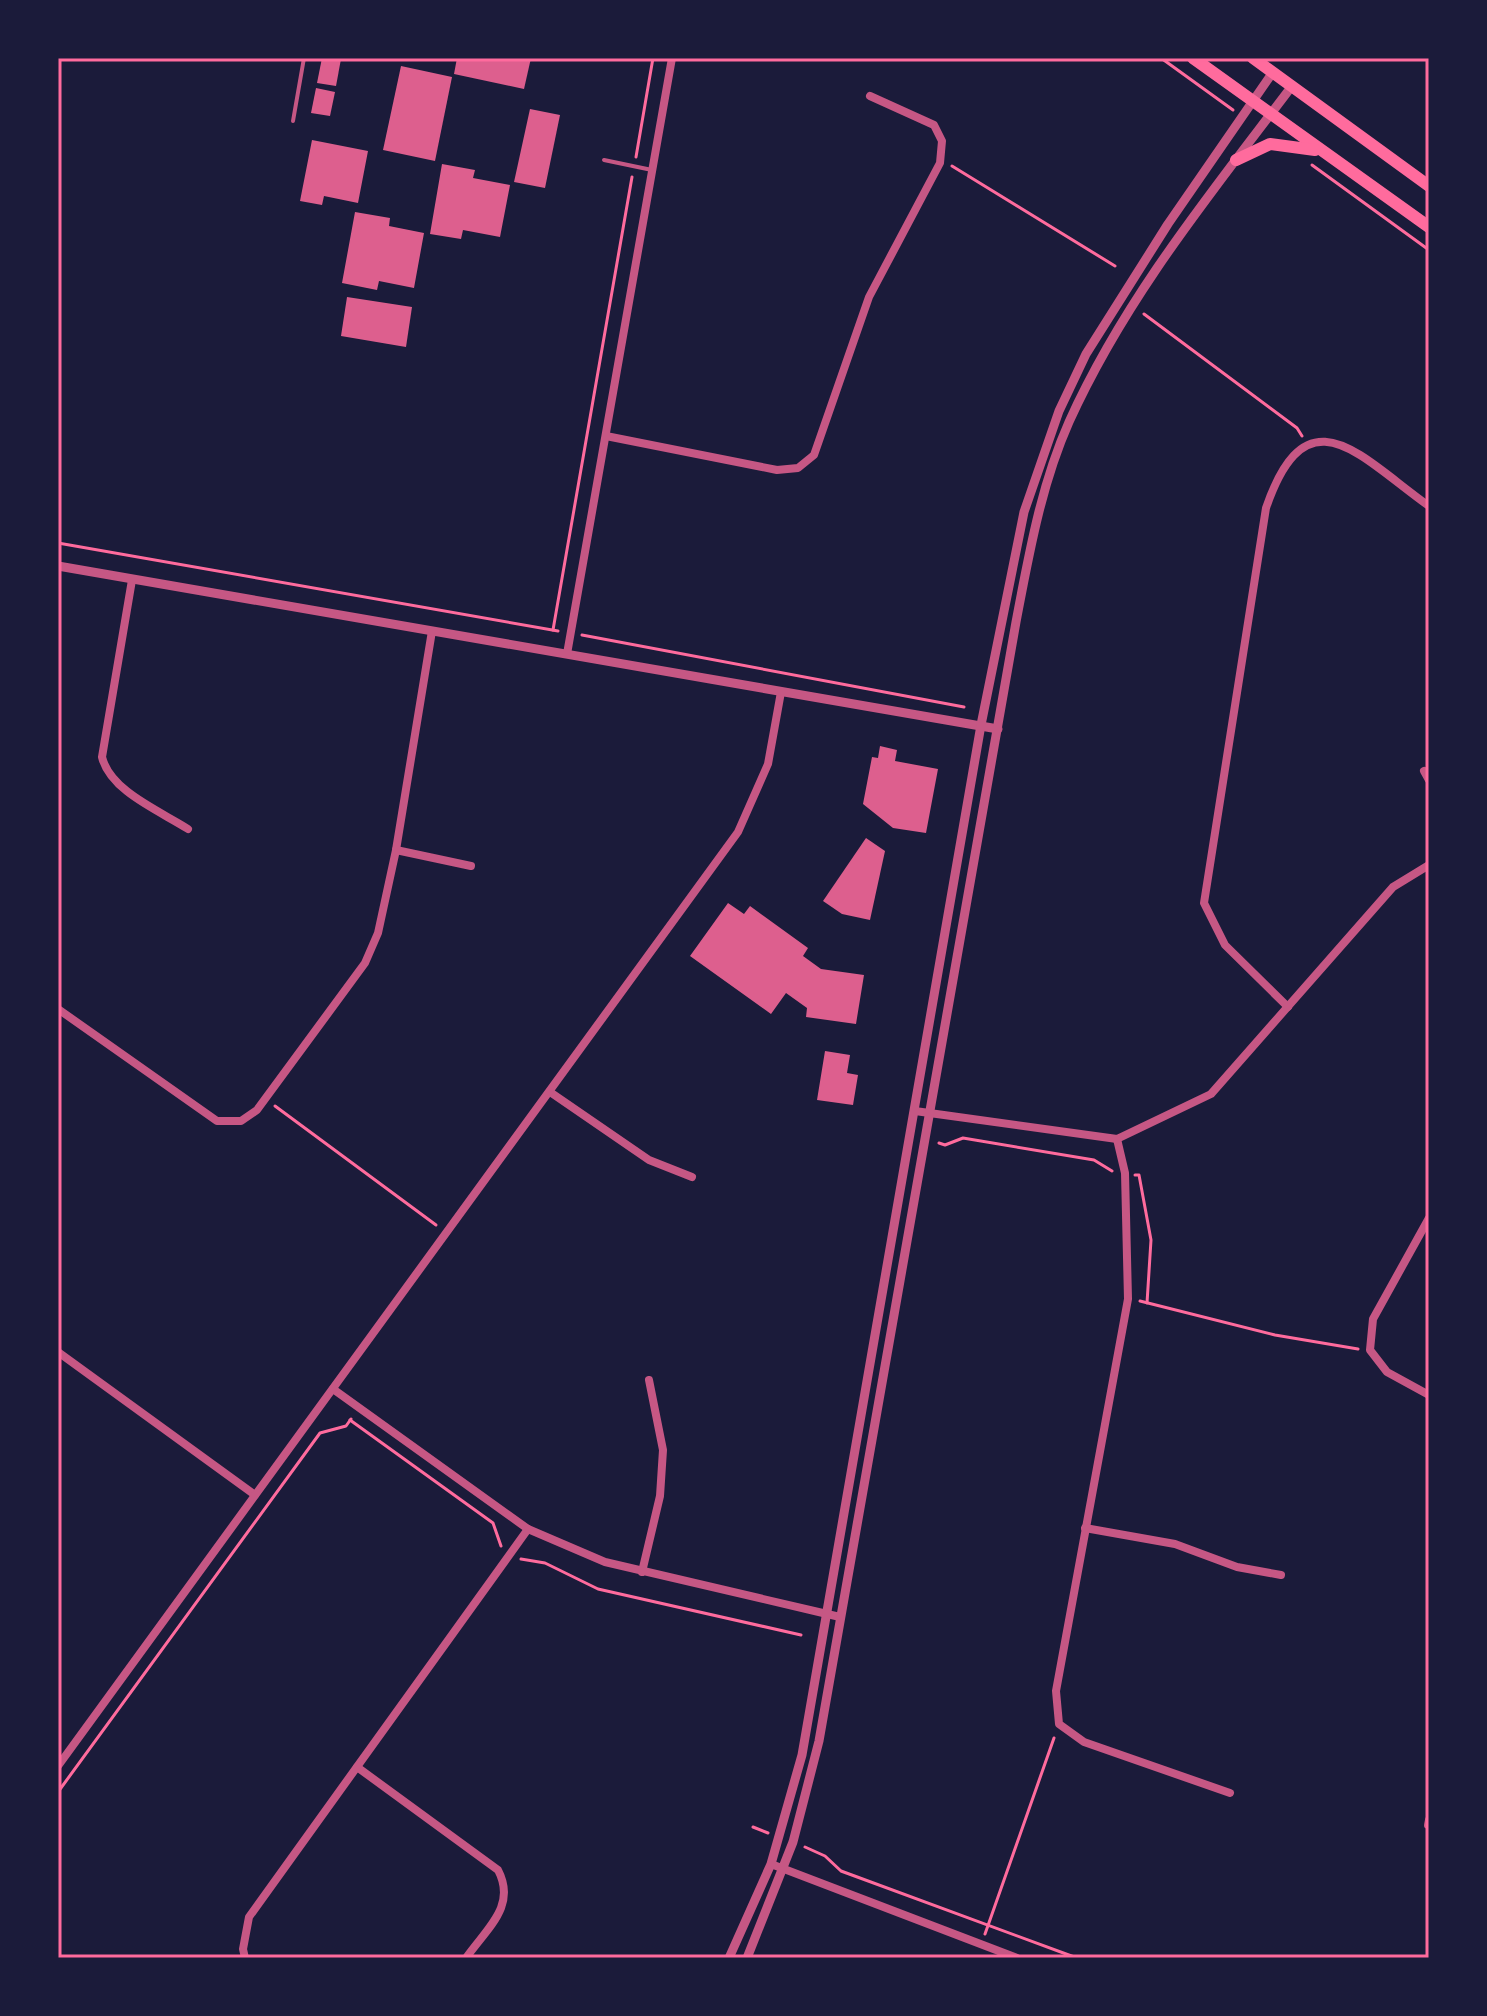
<svg xmlns="http://www.w3.org/2000/svg" width="1487" height="2016" font-family="Merriweather,serif">
<style>
.building{fill:#dd5f8e}
.lines{fill:none;stroke-linecap:round;stroke-linejoin:round}
.path{stroke:#ff6b9d;stroke-width:3}
.service{stroke:#c65784;stroke-width:4}
.minor{stroke:#c65784;stroke-width:8}
.tertiary{stroke:#c65784;stroke-width:9}
.primary{stroke:#ff6b9d;stroke-width:12}
.neatline{fill:none;stroke:#ff6b9d;stroke-width:3}
</style>
<rect width="100%" height="100%" fill="#1b1b3a"/>
<g class="building">
<polygon points="322,58 341,59 336,86 317,83"/>
<polygon points="457,58 531,58 524,89 454,74"/>
<polygon points="401,66 452,77 435,161 383,150"/>
<polygon points="316,88 335,92 330,116 311,113"/>
<polygon points="530,109 560,115 545,188 514,182"/>
<polygon points="312,140 368,151 358,203 324,196 322,205 300,201"/>
<polygon points="442,164 475,170 473,178 510,185 500,237 463,230 461,239 430,234"/>
<polygon points="355,212 390,218 389,226 424,233 414,288 379,281 377,290 342,283"/>
<polygon points="347,297 412,307 406,347 341,336"/>
<polygon points="880,746 897,750 895,761 938,769 926,833 893,828 863,804 872,757 878,758"/>
<polygon points="866,838 885,851 870,920 842,914 823,901"/>
<polygon points="728,903 744,914 750,906 808,948 803,956 821,969 864,975 856,1024 806,1017 807,1008 786,993 771,1014 690,956"/>
<polygon points="825,1051 850,1055 847,1073 858,1075 853,1105 817,1100"/>
</g>
<g class="lines">
<g class="path">
<polyline points="1161,58 1233,110"/>
<polyline points="636,157 653,58"/>
<polyline points="1312,165 1429,250"/>
<polyline points="952,166 1115,266"/>
<polyline points="1144,314 1297,428 1302,436"/>
<polyline points="58,543 558,631"/>
<polyline points="553,630 632,177"/>
<polyline points="582,635 964,707"/>
<polyline points="275,1106 436,1225"/>
<polyline points="939,1143 945,1145 963,1138 1094,1160 1112,1171"/>
<polyline points="1135,1175 1139,1175 1151,1240 1147,1303"/>
<polyline points="1140,1301 1275,1335 1358,1349"/>
<polyline points="350,1420 493,1523 501,1546"/>
<polyline points="521,1559 545,1563 598,1589 801,1635"/>
<polyline points="58,1792 320,1433 346,1426 351,1419"/>
<polyline points="753,1827 768,1833"/>
<polyline points="805,1847 825,1856 841,1871 1077,1958"/>
<polyline points="985,1934 1054,1738"/>
</g>
<g class="service">
<polyline points="293,121 304,58"/>
<polyline points="604,160 652,170"/>
</g>
<g class="minor">
<polyline points="606,436 777,470 798,468 814,455 869,297 940,163 942,141 934,125 870,96"/>
<path d="M132,580l-30,177c8,34 58,54 86,72"/>
<polyline points="567,654 672,58"/>
<polyline points="1424,771 1429,780"/>
<polyline points="396,850 471,866"/>
<path d="M1288,1007l-63,-62 -21,-42 62,-395c41,-119 94,-51 163,-2"/>
<polyline points="58,1009 217,1121 241,1121 257,1110 365,963 378,933 396,850 432,631"/>
<polyline points="550,1092 649,1160 692,1177"/>
<polyline points="915,1111 1117,1139 1211,1094 1393,887 1429,865"/>
<polyline points="1117,1139 1125,1173 1128,1299 1056,1691 1059,1724 1084,1742 1230,1793"/>
<polyline points="1429,1218 1373,1319 1370,1350 1387,1372 1429,1395"/>
<polyline points="58,1352 255,1495"/>
<polyline points="333,1389 528,1529 605,1562 840,1617"/>
<polyline points="1085,1528 1175,1544 1237,1567 1281,1575"/>
<polyline points="642,1572 660,1496 663,1450 649,1380"/>
<polyline points="58,1766 738,832 768,764 781,692"/>
<path d="M357,1767l141,103c19,36 -11,58 -32,88"/>
<polyline points="1428,1825 1429,1820"/>
<polyline points="771,1864 1017,1958"/>
<polyline points="245,1958 243,1949 249,1917 528,1529"/>
</g>
<g class="tertiary">
<polyline points="58,566 998,729"/>
<polyline points="729,1958 771,1864 802,1755 981,725 1024,512 1059,411 1086,354 1168,224 1273,72"/>
<path d="M747,1958l46,-116 26,-101 197,-1119c13,-68 25,-137 53,-200 56,-124 142,-229 223,-336"/>
</g>
<g class="primary">
<polyline points="1193,58 1429,227"/>
<polyline points="1253,58 1429,186"/>
<polyline points="1236,160 1270,144 1315,150"/>
</g>
</g>
<rect width="1487" height="2016" fill="none" stroke="#1b1b3a" stroke-width="120"/>
<rect x="60" y="60" width="1367" height="1896" class="neatline"/>
</svg>
